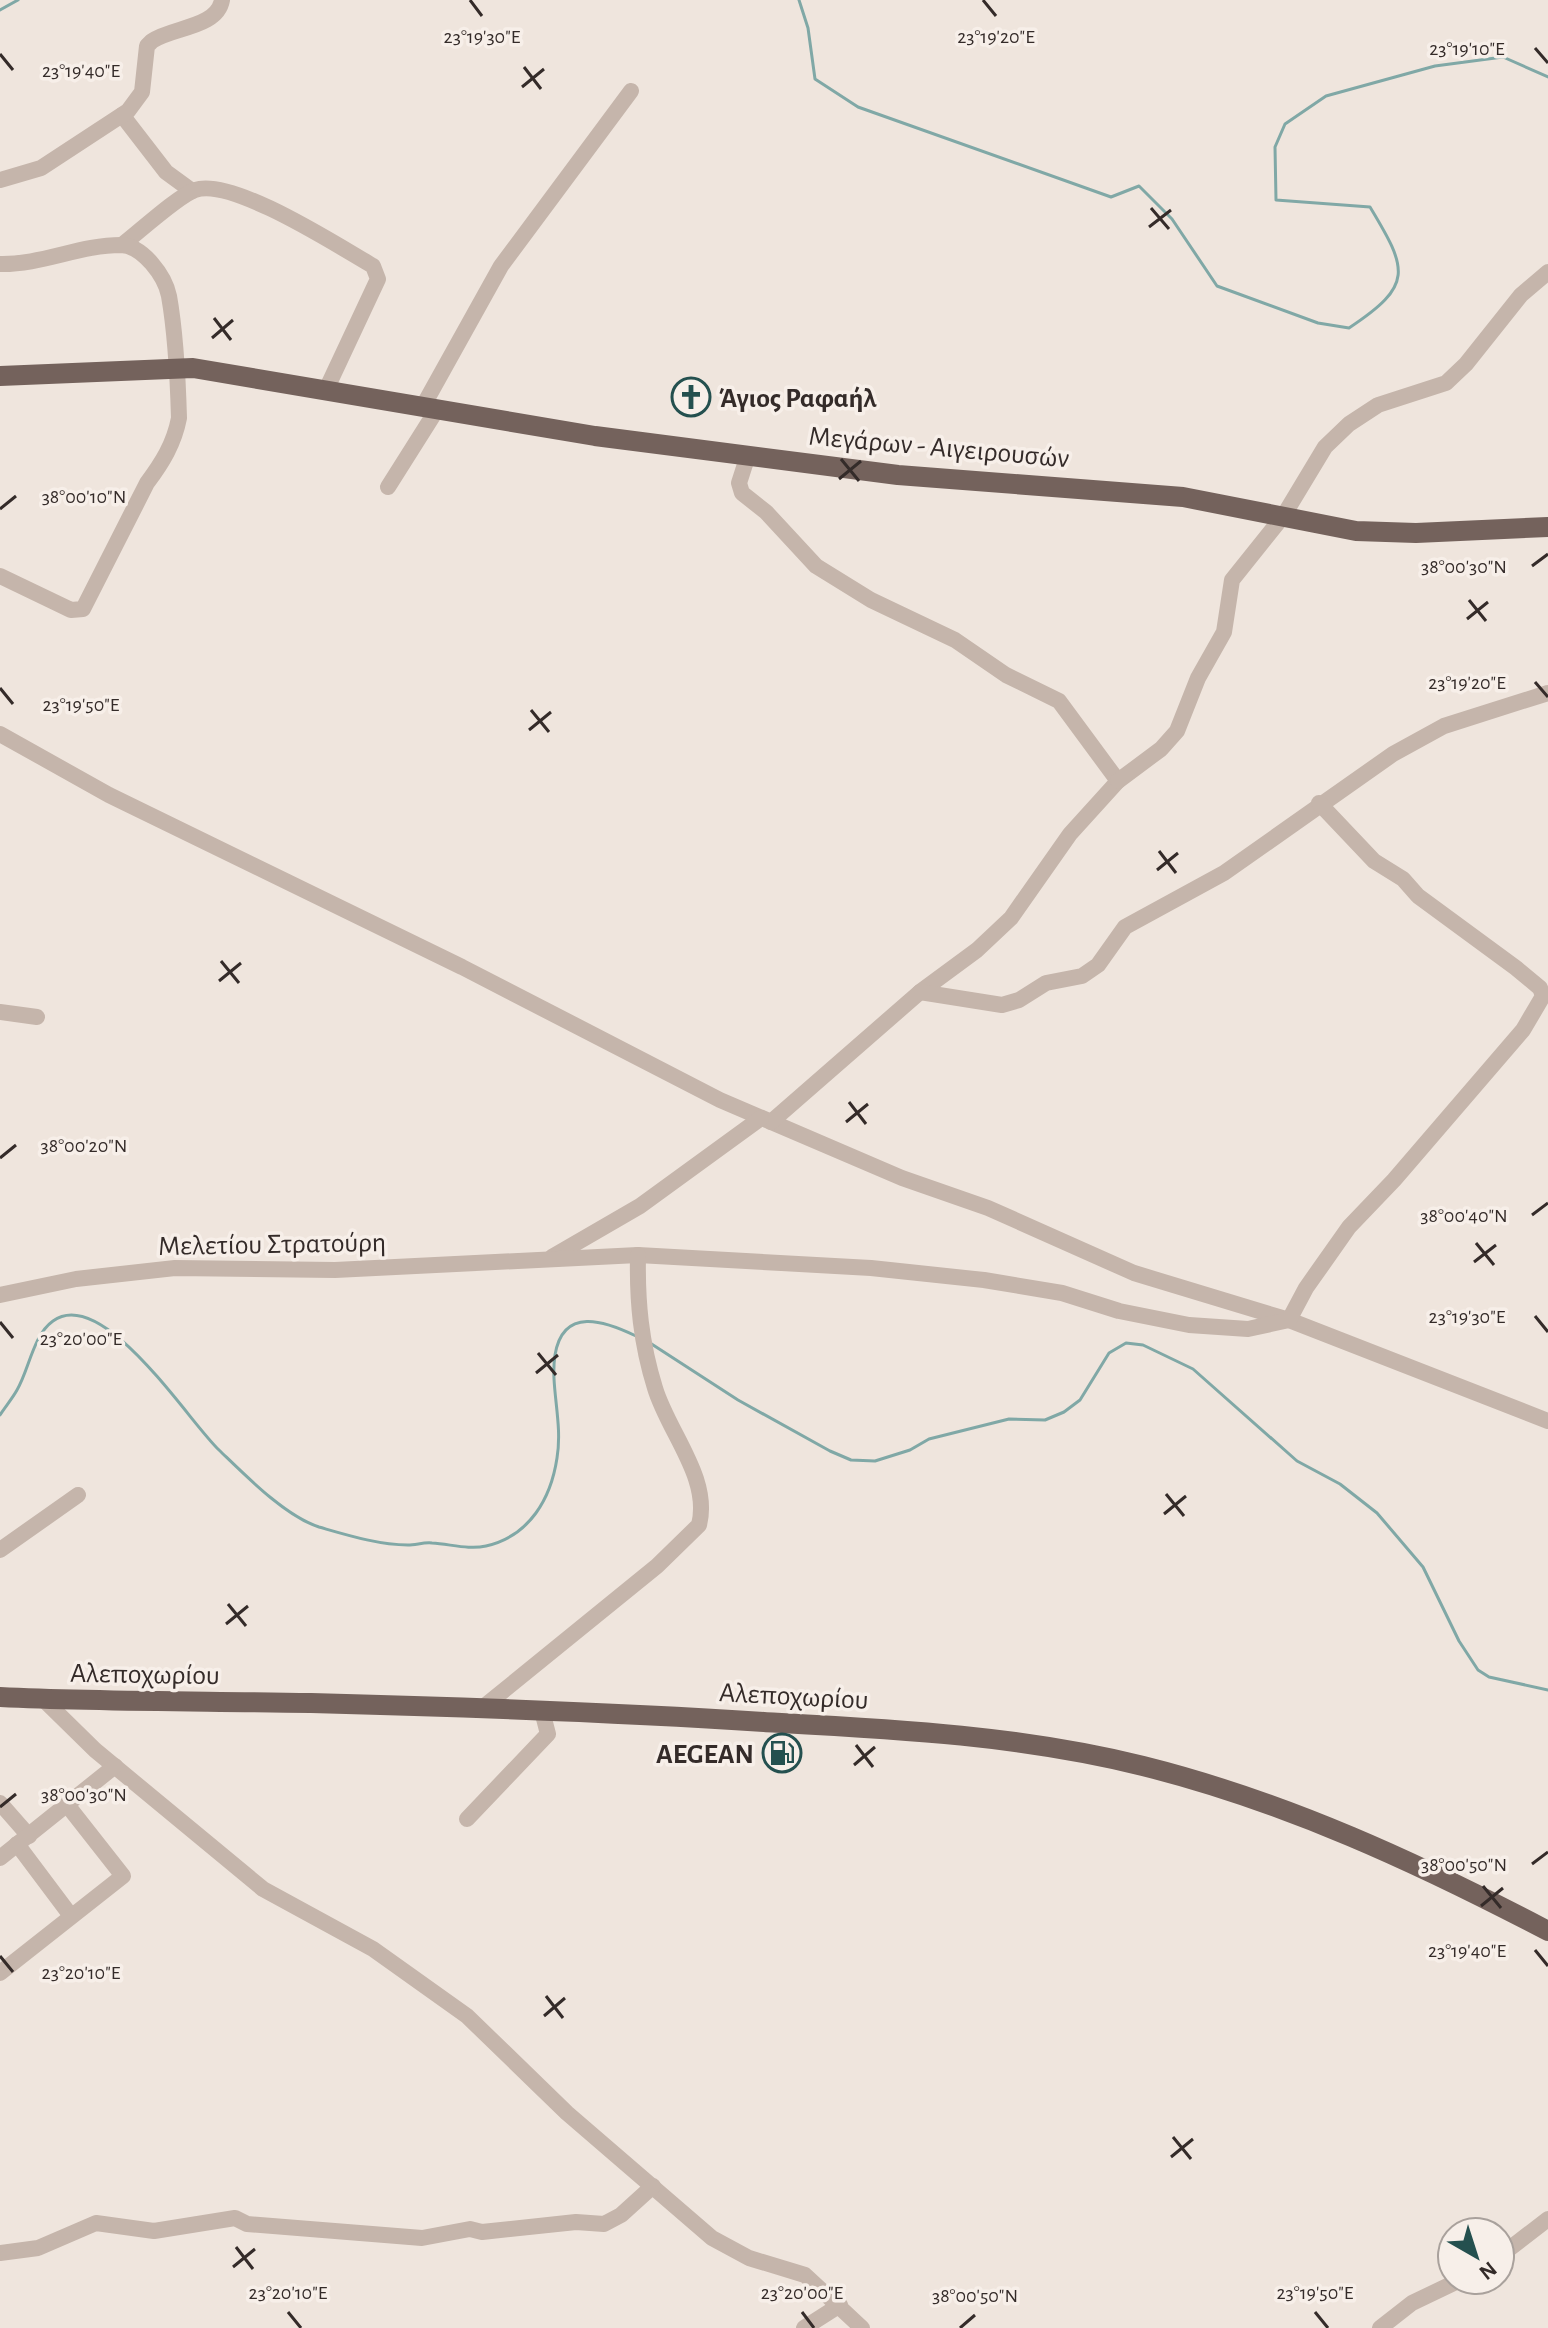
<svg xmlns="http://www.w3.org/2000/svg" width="1548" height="2328" font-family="'Alegreya Sans',sans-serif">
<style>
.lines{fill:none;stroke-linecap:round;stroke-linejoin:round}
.stream{stroke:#80a8a6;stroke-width:3}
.minor{stroke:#c5b5ab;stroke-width:16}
.major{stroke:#74625c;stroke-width:20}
.ticks{fill:none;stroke:#342b29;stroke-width:3}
.labels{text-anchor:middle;stroke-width:7;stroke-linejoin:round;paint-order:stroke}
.poi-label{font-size:28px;font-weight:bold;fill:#342b29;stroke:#f7efe9;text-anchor:start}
.street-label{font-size:28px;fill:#342b29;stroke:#f7efe9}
.ticks-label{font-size:20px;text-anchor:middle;fill:#342b29;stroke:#f7efe9;stroke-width:7;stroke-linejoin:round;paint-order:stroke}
</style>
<rect width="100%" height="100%" fill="#efe5dd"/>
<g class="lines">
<g class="stream">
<path d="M799,0l9,28 7,51 43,28 253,90 28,-11 33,33 45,67 101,37 31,5c65,-43 59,-58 21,-121l-94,-7 -1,-53 10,-23 41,-28 109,-30 68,-9 45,20"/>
<polyline points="0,10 18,0"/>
<polyline points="650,1343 738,1400 830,1451 851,1460 875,1461 910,1450 929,1439 1009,1419 1045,1420 1064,1412 1080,1400 1109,1353 1126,1343 1143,1345 1193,1369 1297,1461 1340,1484 1377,1513 1423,1567 1459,1641 1478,1670 1489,1677 1548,1690"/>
<path d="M0,1415c5,-8 12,-16 17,-25 12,-20 16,-55 36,-69 50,-36 136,101 166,129 26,25 66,66 100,77 28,8 60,18 89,18 8,0 16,-3 24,-2 18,1 37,7 54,3 44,-10 65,-48 71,-88 6,-36 -7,-71 -2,-103 8,-49 50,-34 81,-19"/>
</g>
<g class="minor">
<polyline points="122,115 166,172 192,191"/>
<path d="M0,180l41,-12 87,-57 14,-19 5,-46 5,-5c20,-14 65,-13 70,-41"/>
<path d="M122,245c17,-13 56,-49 73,-55 37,-13 143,56 178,76l5,13 -52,111"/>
<path d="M0,264c41,1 80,-19 121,-19 22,1 44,31 48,51 6,34 9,87 10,122 -5,26 -17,45 -32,65l-64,126 -12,1 -71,-34"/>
<polyline points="422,408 501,266 631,91"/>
<polyline points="748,455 739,483 742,493 766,512 816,566 871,600 955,640 1006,675 1059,701 1118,781 1070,834 1011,918 977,950 920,992"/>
<polyline points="388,487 436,411"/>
<polyline points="0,734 109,795 462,967 720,1100 902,1178 988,1208 1134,1273 1289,1320 1548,1421"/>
<polyline points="1118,781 1161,749 1177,731 1198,678 1224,632 1232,580 1284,515 1325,447 1349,424 1378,405 1446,383 1466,364 1521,295 1548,272"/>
<polyline points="0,1012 37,1017"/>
<polyline points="771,1122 920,992 1002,1005 1019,1000 1046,983 1082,976 1098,965 1125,927 1224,873 1393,754 1444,726 1548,693"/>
<polyline points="552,1257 640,1206 761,1118"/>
<polyline points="0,1295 76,1279 175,1268 335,1270 638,1255 871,1268 984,1280 1062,1293 1119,1311 1189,1325 1248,1329 1289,1320 1306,1288 1349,1227 1394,1180 1523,1030 1543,996 1540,988 1516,968 1418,896 1403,879 1374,861 1319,803"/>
<polyline points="0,1550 78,1495"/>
<polyline points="43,1699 95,1750 263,1889 373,1949 467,2016 567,2113 712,2238 749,2258 805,2275 862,2328"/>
<path d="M481,1709l176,-143 42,-41c12,-47 -31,-93 -44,-137 -14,-45 -18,-86 -17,-133"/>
<polyline points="0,1803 29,1836"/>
<polyline points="467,1819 548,1734 542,1711"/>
<polyline points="17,1844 71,1916"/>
<polyline points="0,1858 115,1766"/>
<polyline points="0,1973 123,1876 68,1806"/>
<polyline points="0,2253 38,2248 96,2223 154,2231 235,2218 247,2224 422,2238 470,2229 482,2232 576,2222 604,2224 621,2215 653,2186"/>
<polyline points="1500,2256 1548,2219"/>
<polyline points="804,2328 840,2305"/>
<polyline points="1380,2328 1412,2303 1460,2280"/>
</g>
<g class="major">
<polyline points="0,376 193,368 595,436 898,475 1183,497 1356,531 1416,533 1548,527"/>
<path d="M0,1697c103,5 207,4 311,6 151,4 302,9 453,19 128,7 254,13 379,44 144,36 275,97 405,165"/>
</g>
</g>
<path class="ticks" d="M470,0l12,16M983,0l13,16M1535,48l13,15M0,54l13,16M524,67l17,22M522,87l22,-18M1151,208l18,21M1149,227l22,-17M214,318l17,22M212,338l21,-18M841,459l18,22M839,479l22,-18M0,509l16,-13M1532,566l16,-12M1469,600l17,21M1467,619l21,-17M1535,682l13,15M0,688l13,16M531,710l18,22M529,730l22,-18M1159,851l17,22M1157,870l21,-17M221,961l18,22M219,981l22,-18M849,1102l17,22M846,1122l22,-18M0,1158l16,-13M1532,1215l16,-12M1476,1243l18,22M1474,1262l22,-17M1535,1316l13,16M0,1322l13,16M538,1353l18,22M536,1373l22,-18M1166,1494l18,22M1164,1514l22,-18M228,1604l18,22M226,1624l22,-18M856,1745l17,22M854,1765l21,-18M0,1807l16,-13M1532,1864l16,-12M1483,1886l18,22M1481,1906l22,-18M1535,1950l13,16M0,1956l13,16M546,1996l17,22M544,2016l21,-18M1173,2137l18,22M1171,2157l22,-18M236,2247l17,22M233,2267l22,-18M288,2312l13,16M802,2312l12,16M1315,2312l13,16M960,2328l15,-13"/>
<defs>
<g id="church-ring" transform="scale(2)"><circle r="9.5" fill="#f7efe9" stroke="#24504f" stroke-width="1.5"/><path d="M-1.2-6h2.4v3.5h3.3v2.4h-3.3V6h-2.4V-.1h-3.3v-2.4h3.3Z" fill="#24504f"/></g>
<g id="fuel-ring" transform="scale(2)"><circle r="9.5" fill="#f7efe9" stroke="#24504f" stroke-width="1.5"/><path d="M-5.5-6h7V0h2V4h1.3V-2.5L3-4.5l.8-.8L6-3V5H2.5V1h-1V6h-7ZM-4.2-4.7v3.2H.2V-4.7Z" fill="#24504f"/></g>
</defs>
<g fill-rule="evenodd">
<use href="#church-ring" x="691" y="397"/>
<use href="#fuel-ring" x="782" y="1753"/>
</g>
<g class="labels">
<g class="poi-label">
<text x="719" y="407">Άγιος Ραφαήλ</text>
<text x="754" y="1763" text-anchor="end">AEGEAN</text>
</g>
<g class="street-label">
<text transform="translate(939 446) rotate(5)" y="10">Μεγάρων - Αιγειρουσών</text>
<text transform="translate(272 1243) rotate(-1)" y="10">Μελετίου Στρατούρη</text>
<text transform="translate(145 1673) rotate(1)" y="10">Αλεποχωρίου</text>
<text transform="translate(794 1695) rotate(3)" y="10">Αλεποχωρίου</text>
</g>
</g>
<g class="ticks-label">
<text x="482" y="43">23°19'30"E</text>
<text x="996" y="43">23°19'20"E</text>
<text x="1467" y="55">23°19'10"E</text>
<text x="81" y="77">23°19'40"E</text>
<text x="84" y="503">38°00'10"N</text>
<text x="1464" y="573">38°00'30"N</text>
<text x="1467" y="689">23°19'20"E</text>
<text x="81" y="711">23°19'50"E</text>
<text x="84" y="1152">38°00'20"N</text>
<text x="1464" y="1222">38°00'40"N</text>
<text x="1467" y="1323">23°19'30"E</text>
<text x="81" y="1345">23°20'00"E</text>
<text x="84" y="1801">38°00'30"N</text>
<text x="1464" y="1871">38°00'50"N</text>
<text x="1467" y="1957">23°19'40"E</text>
<text x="81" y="1979">23°20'10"E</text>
<text x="288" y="2299">23°20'10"E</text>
<text x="802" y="2299">23°20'00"E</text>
<text x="1315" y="2299">23°19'50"E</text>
<text x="975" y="2302">38°00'50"N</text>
</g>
<g transform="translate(1476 2256) rotate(141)"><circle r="38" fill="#f7efe9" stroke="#a9a19c" stroke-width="2"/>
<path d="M0-6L14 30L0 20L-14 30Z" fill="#24504f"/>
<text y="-12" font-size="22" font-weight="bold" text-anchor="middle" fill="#342b29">N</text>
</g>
</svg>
